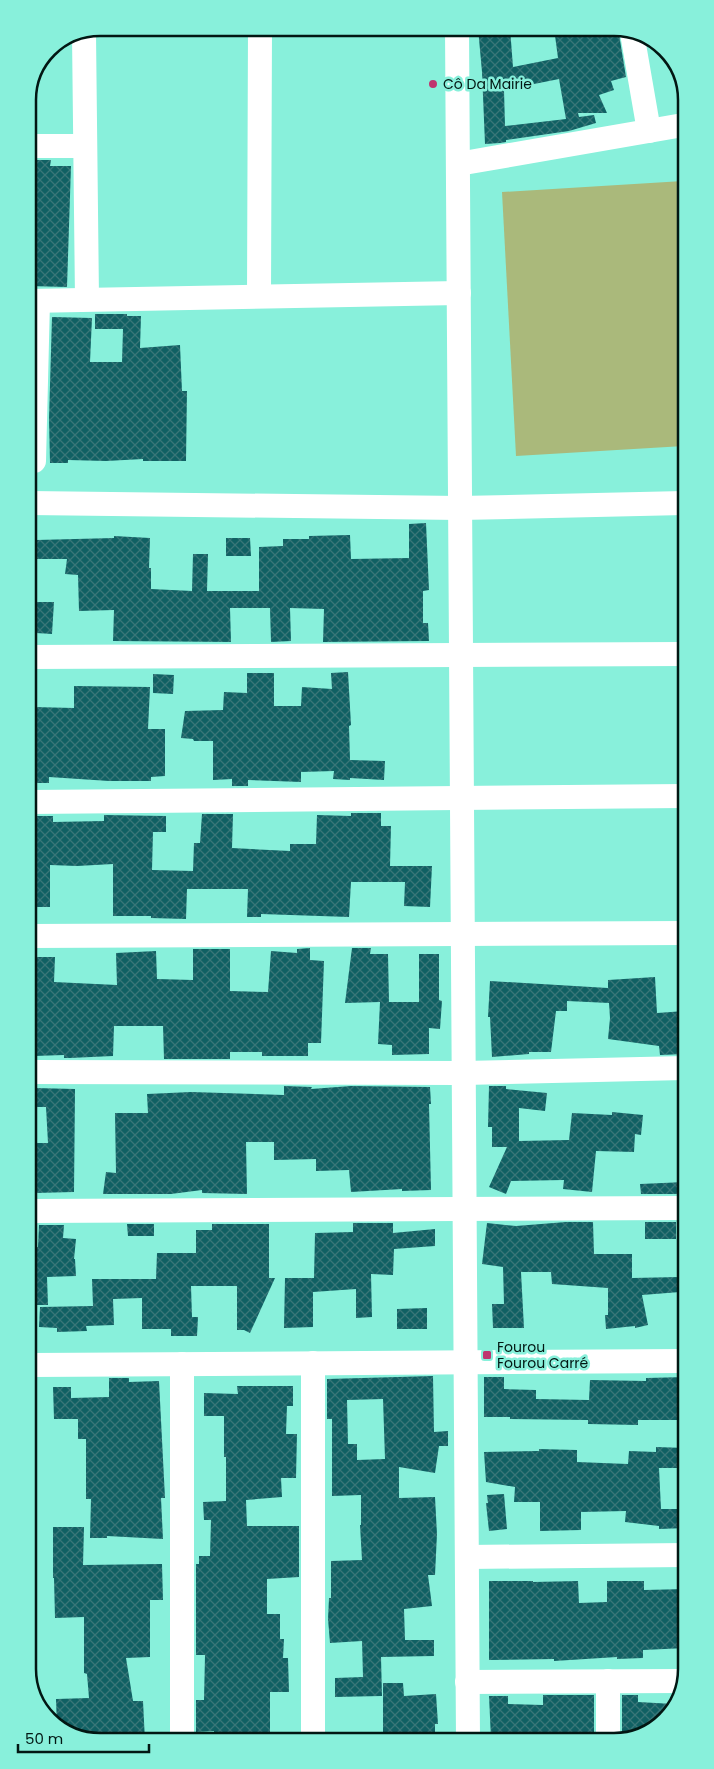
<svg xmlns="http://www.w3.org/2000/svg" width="714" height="1769" font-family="Poppins,sans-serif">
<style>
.grass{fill:#aab97b}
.building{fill:url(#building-cross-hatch);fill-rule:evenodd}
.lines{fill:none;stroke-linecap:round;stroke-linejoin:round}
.minor{stroke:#fff;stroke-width:24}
.poi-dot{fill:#bf356f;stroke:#88f0db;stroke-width:2}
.labels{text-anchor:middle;stroke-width:5;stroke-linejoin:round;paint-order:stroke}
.poi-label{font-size:14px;fill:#021713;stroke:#88f0db;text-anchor:start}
.rim{fill:none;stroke:#021713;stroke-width:2.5}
</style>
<defs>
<pattern id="building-cross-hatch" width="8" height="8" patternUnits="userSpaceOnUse" patternTransform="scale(1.25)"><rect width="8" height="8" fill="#106063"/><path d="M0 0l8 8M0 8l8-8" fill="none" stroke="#397678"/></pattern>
</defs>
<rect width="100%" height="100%" fill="#88f0db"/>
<polygon class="grass" points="683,181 684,446 516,456 502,192"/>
<g class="building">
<path d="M478,28h32l3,39 45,-9 -4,-30h64l8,49 -15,4 3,9 -15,5 8,18h-29l1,4 15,-2 2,8 -27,8 -63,9v2l-6,1 -15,1 -3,-72zM559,79l7,40 -61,7 -1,-36z"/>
<polygon points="28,160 51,160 50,166 71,166 67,287 28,286 31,212 28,212"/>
<polygon points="95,314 127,314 127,316 141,316 140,348 180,345 182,391 187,391 186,461 143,461 143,459 106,461 68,460 68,463 50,463 49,419 52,317 92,318 90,362 122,362 123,329 95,329"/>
<polygon points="426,523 429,590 423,591 423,623 428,623 429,641 323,642 324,609 290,608 291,641 271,642 270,608 230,608 231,642 113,641 114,610 79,611 78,575 65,574 67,559 36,559 36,540 114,538 114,536 150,538 149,568 151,568 151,589 192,591 193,554 208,554 207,591 259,591 259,547 283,546 283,539 309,539 309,536 350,535 351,559 409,558 409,524"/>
<polygon points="226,538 250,538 251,556 226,556"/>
<polygon points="37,602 54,602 52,634 36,633"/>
<polygon points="348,672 351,725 349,726 350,760 385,761 384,780 350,778 350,780 333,779 334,771 301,772 301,782 248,780 248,786 232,786 232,779 213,780 213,741 194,741 193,739 181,738 185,711 223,710 224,692 247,693 247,673 274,673 274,706 301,706 302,687 332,689 331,673"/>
<polygon points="153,674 174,675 173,694 153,693"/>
<polygon points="74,686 150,687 148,729 165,729 165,776 151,777 151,781 109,781 49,777 49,783 34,783 36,743 36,729 33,729 33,707 74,708"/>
<polygon points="351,813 381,813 381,826 391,826 390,866 432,866 430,907 404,906 405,882 351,882 349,917 261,914 261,917 247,917 248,889 187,889 186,919 151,918 151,916 113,916 113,864 77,866 50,865 50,907 31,907 31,871 34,871 32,816 53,816 53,822 104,821 104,815 166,816 166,832 153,832 152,870 193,871 194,843 200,843 202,814 233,814 232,848 290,851 290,844 316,844 317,815 351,816"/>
<polygon points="310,948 310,960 324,961 321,1043 308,1043 308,1056 262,1056 262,1052 230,1052 230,1059 164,1059 163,1026 114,1026 113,1056 70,1058 64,1058 64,1055 34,1056 33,1017 37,957 55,957 54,982 117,985 116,953 156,951 157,979 193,980 193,949 230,949 230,991 268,992 271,951 297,953 297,949"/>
<polygon points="352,948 371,948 370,954 388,954 389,1002 419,1002 419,954 439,954 439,1000 442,1001 440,1029 429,1028 429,1054 392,1055 392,1045 378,1044 380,1002 345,1003"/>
<polygon points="655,977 657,1013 685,1011 685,1054 660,1055 659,1046 608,1039 610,1018 609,1003 567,1001 567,1011 556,1011 551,1052 529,1052 529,1054 492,1057 490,1017 488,1017 490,981 608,988 608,980"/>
<polygon points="284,1086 312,1087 311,1089 351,1086 430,1087 431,1104 429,1104 431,1190 402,1191 402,1189 351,1192 349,1170 316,1171 316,1159 274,1160 274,1142 246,1142 247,1194 202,1193 202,1190 171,1194 103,1194 106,1172 116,1173 115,1113 148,1113 147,1094 191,1092 284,1095"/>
<polygon points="489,1086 506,1086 506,1089 547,1093 545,1111 519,1108 519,1141 569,1140 572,1113 612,1115 612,1112 643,1115 641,1135 635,1134 634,1152 596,1151 592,1192 563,1189 564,1180 511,1181 506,1194 489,1187 507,1147 492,1147 492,1127 488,1127"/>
<polygon points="35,1088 75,1089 74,1192 35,1193 34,1143 48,1143 46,1107 35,1107"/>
<polygon points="685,1182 685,1194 641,1194 640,1184"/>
<polygon points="566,1222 593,1222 594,1254 632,1254 632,1278 679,1277 680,1292 642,1295 648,1325 635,1328 635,1326 606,1329 605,1315 608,1315 608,1288 552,1284 551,1272 521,1272 524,1328 493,1328 492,1304 504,1304 503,1267 482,1264 487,1223 516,1226"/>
<rect x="645" y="1222" width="31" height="17"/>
<polygon points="353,1223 393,1223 393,1233 435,1229 435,1246 394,1249 393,1275 371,1274 372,1317 356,1318 356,1289 313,1292 313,1327 284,1328 285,1278 314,1278 315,1233 353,1232"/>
<polygon points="127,1224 154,1224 154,1236 128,1236"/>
<polygon points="212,1224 269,1224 269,1278 275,1278 250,1333 244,1330 237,1330 237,1286 191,1286 192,1317 198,1317 197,1336 171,1336 171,1329 142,1329 142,1298 113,1299 114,1325 86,1326 87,1331 57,1332 57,1328 39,1327 40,1307 93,1306 92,1279 156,1279 157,1253 196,1253 196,1230 212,1230"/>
<polygon points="39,1225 64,1225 63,1238 76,1239 74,1259 75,1259 76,1276 47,1277 48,1305 32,1305 31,1258 32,1247 38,1247"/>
<polygon points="427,1308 427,1329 397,1329 397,1309"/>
<path d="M433,1376l1,56 14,-1v15h-9l-4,27 -36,-6v31l36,-1 2,37 -2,41h-7l4,31 -28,3 1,31h29v16l-53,1 1,39 -47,1v-19l28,-1 -1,-36 -32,2 -2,-24 1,-21h2v-37l31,-1 -2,-35h1v-30l-29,1v-77h-5v-40zM383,1399l2,60 -28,1v-16h-9l-1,-44z"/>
<polygon points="484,1377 504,1377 504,1389 536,1390 536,1399 589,1400 590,1380 646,1381 646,1378 686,1377 686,1420 638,1420 638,1425 588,1424 588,1420 510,1419 510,1417 484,1417"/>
<polygon points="109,1378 129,1378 129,1382 159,1381 165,1498 161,1498 163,1539 107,1536 107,1538 90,1538 91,1499 86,1499 86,1439 78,1439 78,1419 54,1419 53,1387 71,1387 71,1398 109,1397"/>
<polygon points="237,1386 293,1386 293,1406 287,1406 286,1434 297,1434 296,1478 281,1478 282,1497 246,1500 247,1526 299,1526 299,1577 267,1579 267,1614 280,1614 280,1639 284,1639 283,1658 288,1658 289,1692 270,1692 270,1740 249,1740 249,1736 214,1735 214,1731 196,1732 196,1700 204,1700 205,1655 196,1655 196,1564 199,1564 199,1556 210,1556 211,1520 204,1520 203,1502 226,1501 226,1457 224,1457 224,1416 204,1416 204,1393 238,1394"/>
<polygon points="656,1447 686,1448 686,1468 659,1468 661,1509 686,1509 686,1528 659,1529 659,1526 625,1522 626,1511 581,1512 581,1530 540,1531 540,1502 514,1502 515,1487 486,1482 484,1452 539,1451 539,1449 577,1450 577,1462 628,1464 629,1451 656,1452"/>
<polygon points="504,1494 507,1529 489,1531 486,1503 488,1503 487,1495"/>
<polygon points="53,1527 84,1527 83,1565 162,1564 163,1600 150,1600 150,1657 126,1658 133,1701 143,1701 145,1741 111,1741 111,1736 85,1737 57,1727 56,1699 89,1698 87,1674 84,1673 84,1617 55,1618 54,1578 53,1578"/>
<polygon points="489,1581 533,1581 533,1582 578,1581 579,1603 607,1602 607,1581 644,1581 644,1590 686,1589 686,1648 643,1650 643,1658 617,1659 617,1657 554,1661 554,1659 489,1660"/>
<polygon points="383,1683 403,1683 404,1696 436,1694 438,1724 435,1724 435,1739 383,1739"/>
<polygon points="543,1695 594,1695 594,1738 491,1739 489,1696 508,1696 508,1704 543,1705"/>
<polygon points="622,1695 638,1695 638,1702 674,1704 672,1713 637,1738 626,1738 626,1732 622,1733"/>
</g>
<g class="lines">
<g class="minor">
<polyline points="457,28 468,1739"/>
<polyline points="632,33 649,131"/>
<polyline points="84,34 87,299"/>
<polyline points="28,146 85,146"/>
<polyline points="458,164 683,125"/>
<polyline points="259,296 260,28"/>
<polyline points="28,301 459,293"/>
<polyline points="34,461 38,301"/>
<polyline points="29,503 460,508 684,503"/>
<polyline points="29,657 684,654"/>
<polyline points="29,802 684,796"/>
<polyline points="30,936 685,933"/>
<polyline points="30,1072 463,1073 685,1068"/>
<polyline points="30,1211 685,1208"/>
<polyline points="31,1365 686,1361"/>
<polyline points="467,1557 686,1555"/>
<polyline points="467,1682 682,1681"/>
<polyline points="608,1738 608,1681"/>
<polyline points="313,1740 313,1363"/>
<polyline points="182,1741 182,1364"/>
</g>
</g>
<g class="poi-dot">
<circle cx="433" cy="84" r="5"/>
<rect x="482" y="1350" width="10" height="10" rx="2.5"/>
</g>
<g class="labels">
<g class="poi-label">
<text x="443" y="89">Cô Da Mairie</text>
<text x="497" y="1352">Fourou<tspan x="497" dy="16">Fourou Carré</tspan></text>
</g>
</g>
<path d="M0 0H714V1769H0ZM100 36H614A64 64 0 0 1 678 100V1669A64 64 0 0 1 614 1733H100A64 64 0 0 1 36 1669V100A64 64 0 0 1 100 36Z" fill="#88f0db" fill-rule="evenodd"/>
<path class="rim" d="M100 36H614A64 64 0 0 1 678 100V1669A64 64 0 0 1 614 1733H100A64 64 0 0 1 36 1669V100A64 64 0 0 1 100 36Z"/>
<path d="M18 1744v8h131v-8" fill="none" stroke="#021713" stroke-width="2.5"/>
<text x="25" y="1744" font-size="15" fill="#021713" stroke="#88f0db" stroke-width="4" paint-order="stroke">50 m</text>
</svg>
